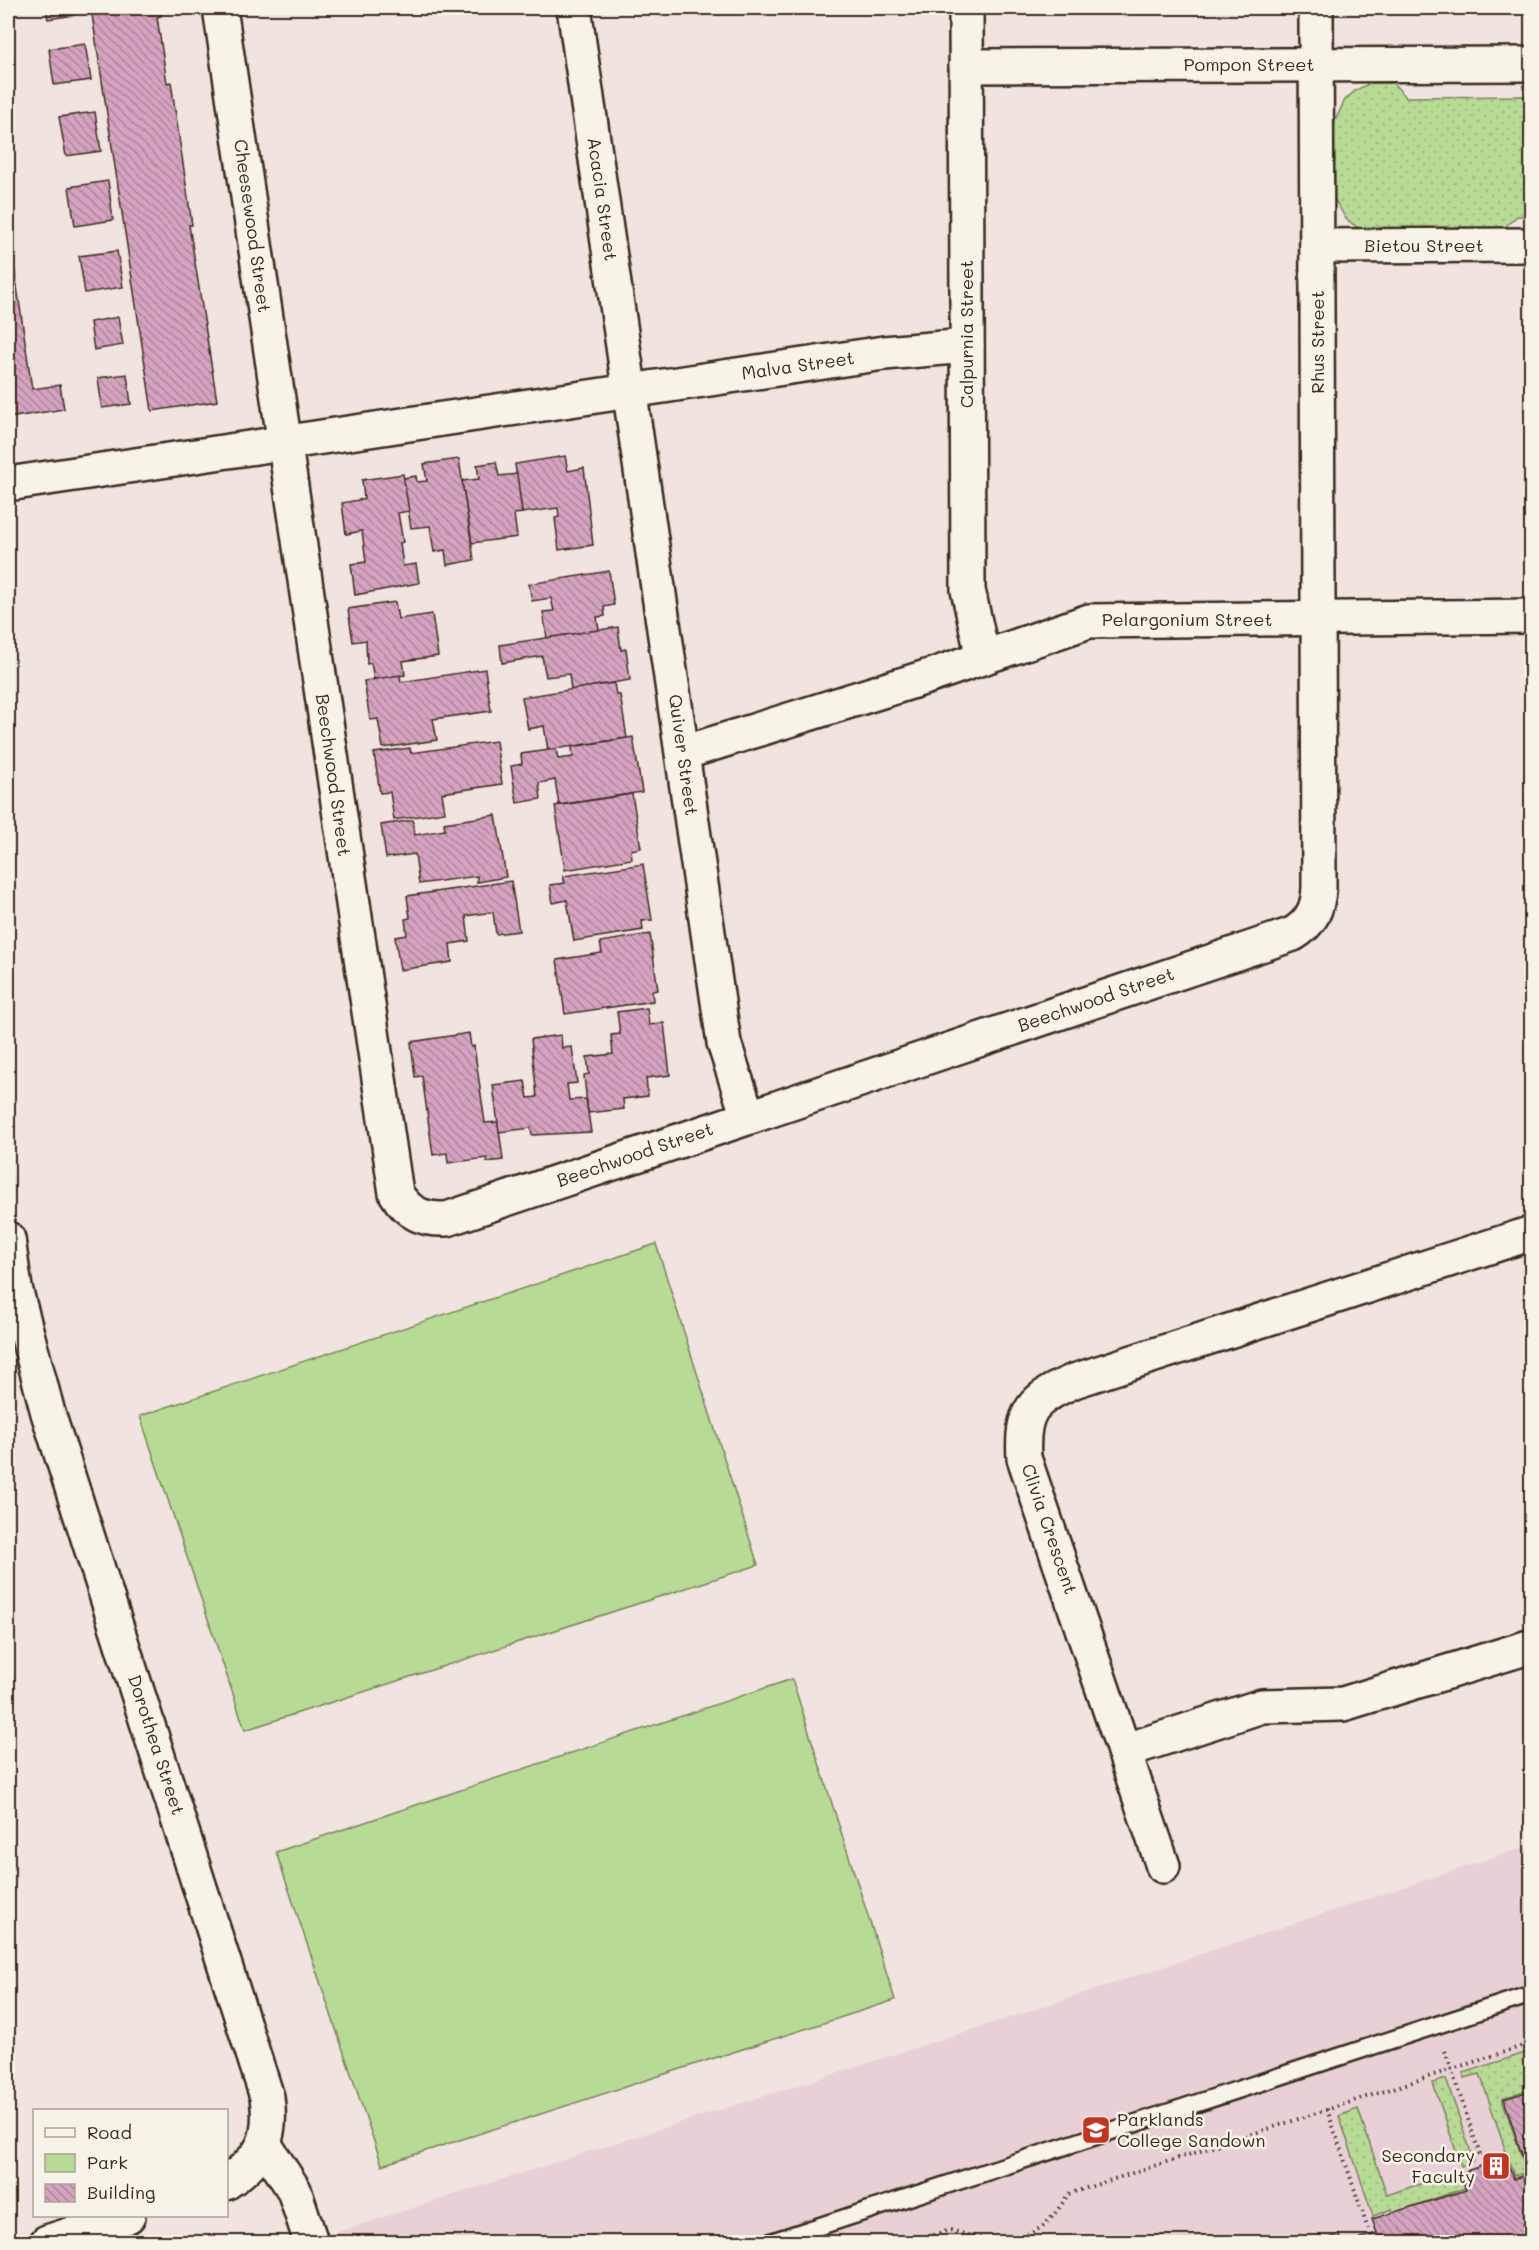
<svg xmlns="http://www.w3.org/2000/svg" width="1539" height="2250" font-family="Mali,sans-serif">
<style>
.built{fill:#e8d0d6}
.green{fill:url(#green-dots);stroke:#79825a;stroke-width:1.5}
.pitch{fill:#b7db95;stroke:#79825a;stroke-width:1.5}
.building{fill:url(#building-back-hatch);stroke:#3b2a1e;stroke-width:1.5}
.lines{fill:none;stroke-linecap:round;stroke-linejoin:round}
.lane-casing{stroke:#3b2a1e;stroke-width:21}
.street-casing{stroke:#3b2a1e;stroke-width:38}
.path{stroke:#3b2a1e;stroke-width:4;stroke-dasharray:1.5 4.5;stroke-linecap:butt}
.lane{stroke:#f7f3e8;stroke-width:16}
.street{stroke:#f7f3e8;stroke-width:33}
.labels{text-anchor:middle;stroke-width:5;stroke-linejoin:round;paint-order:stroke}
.street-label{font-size:18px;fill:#3b2a1e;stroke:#f7f3e8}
.poi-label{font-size:18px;fill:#3b2a1e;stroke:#f7f3e8;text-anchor:start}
</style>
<defs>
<pattern id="green-dots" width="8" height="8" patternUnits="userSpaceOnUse" patternTransform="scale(1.5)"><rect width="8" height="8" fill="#b7db95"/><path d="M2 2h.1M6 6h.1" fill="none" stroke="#9ebc80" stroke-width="1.8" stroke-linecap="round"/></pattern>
<pattern id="building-back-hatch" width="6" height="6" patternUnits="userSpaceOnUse" patternTransform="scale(1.5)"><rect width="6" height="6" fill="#d5a3c0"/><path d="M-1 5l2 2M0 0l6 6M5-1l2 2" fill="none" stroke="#ae859b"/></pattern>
</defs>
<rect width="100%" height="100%" fill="#f0e3e0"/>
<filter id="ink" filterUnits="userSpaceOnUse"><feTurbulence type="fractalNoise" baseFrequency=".0167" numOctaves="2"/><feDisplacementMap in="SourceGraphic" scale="12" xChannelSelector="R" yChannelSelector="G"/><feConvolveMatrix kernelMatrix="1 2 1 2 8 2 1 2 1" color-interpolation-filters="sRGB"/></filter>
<g filter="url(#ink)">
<polygon class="built" points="1531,1845 1531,2242 306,2242 1009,2018"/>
<g class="green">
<polygon points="1370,83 1393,83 1406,97 1531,96 1531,216 1517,216 1502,230 1371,231 1357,227 1346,219 1334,198 1333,125 1345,100 1356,90"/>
<polygon points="1531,2051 1531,2088 1502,2099 1527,2172 1514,2176 1480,2074 1464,2078 1463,2073"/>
<polygon points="1446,2079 1474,2161 1461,2166 1433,2083"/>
<polygon points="1358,2109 1387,2195 1458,2171 1465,2188 1393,2213 1392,2209 1373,2216 1339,2116"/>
</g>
<g class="pitch">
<polygon points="656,1244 758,1565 245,1730 140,1416"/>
<polygon points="792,1679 895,2000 382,2165 276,1852"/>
</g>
<g class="building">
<polygon points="46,8 73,8 74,15 48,19"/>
<polygon points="91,8 160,8 161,16 157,17 167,83 171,82 192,225 189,225 217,401 152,411"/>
<polygon points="85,44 91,80 54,85 49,49"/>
<polygon points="95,112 101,151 66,156 59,117"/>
<polygon points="108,181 113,220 75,226 69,187"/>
<polygon points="8,225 32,389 60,385 64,409 8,418"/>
<polygon points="117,251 123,287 85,293 79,256"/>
<polygon points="118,317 123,345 94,350 90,322"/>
<polygon points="127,374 131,404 102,408 98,378"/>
<polygon points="565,456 568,471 584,468 593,545 559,550 555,518 559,517 558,508 522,513 515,464"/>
<polygon points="459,459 474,560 447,565 445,550 434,552 430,526 411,528 403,478 416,476 417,482 427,481 424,464"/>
<polygon points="496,462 499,476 517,474 522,513 514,514 517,537 472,543 462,481 479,479 477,465"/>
<polygon points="403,474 409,511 398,513 403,542 400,543 403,566 416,564 419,583 355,595 351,564 366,562 362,531 346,534 342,503 364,499 362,480"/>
<polygon points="609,571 614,605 604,607 605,616 597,617 599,630 547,638 543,612 554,611 551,598 532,601 529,584"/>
<polygon points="395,602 398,619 432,614 438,656 403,661 405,675 374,679 371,663 367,664 366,640 353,642 348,609"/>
<polygon points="618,627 621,650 626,649 630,680 571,690 569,674 546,677 542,656 502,663 500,645"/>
<polygon points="485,669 491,711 433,719 437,740 383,748 378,719 370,720 364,681 400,675 401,682"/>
<polygon points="614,683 616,695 620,695 627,738 548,750 544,726 528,729 522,697"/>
<polygon points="633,737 642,792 559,805 555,780 539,783 541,799 517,803 511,766 522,764 521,754 556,749 558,759 573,757 572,747"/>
<polygon points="496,741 502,784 442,793 445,812 394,820 390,792 380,793 374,753 410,748 411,753"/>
<polygon points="632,794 641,848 631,850 632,859 565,870 555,806"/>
<polygon points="496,815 506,877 477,882 477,876 419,884 415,854 386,858 381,825 413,820 415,835 445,830 444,823"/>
<polygon points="643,864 652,920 642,921 643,930 574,941 567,900 553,903 550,885 565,883 563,876"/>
<polygon points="511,881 519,931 496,934 493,912 466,916 469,941 450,944 452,962 400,970 395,937 407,935 405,919 410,918 407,896"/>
<polygon points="650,934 658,990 652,991 653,1001 565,1014 557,960 602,953 600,942"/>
<polygon points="647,1008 649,1025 664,1023 670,1075 646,1078 648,1096 623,1099 624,1109 588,1113 584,1075 589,1074 587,1057 613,1054 611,1035 620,1034 617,1012"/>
<polygon points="469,1033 471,1047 474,1046 485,1123 498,1122 503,1160 487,1162 487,1158 448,1163 447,1153 433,1155 422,1076 415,1077 411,1042"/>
<polygon points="561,1035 562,1048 572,1047 577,1083 567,1084 569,1100 586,1099 591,1132 532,1135 531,1128 499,1132 493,1085 525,1081 528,1098 537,1097 531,1039"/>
<polygon points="1532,2090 1532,2242 1362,2242 1360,2238 1377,2233 1372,2219 1466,2190 1460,2173 1506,2158 1513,2179 1528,2174 1504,2099"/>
<polygon points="1339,2235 1341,2242 1317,2242"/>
</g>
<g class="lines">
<g class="lane-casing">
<polyline id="lane" points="771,2242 1532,1994"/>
</g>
<g class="street-casing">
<g id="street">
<path d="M220,8l176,1185c12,21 28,27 51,26l846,-285c18,-11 25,-25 26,-46l-3,-880"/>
<polyline points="574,8 724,1043 748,1117"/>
<polyline points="966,8 968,590 983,658"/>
<polyline points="966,66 1532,64"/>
<polyline points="1317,246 1532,245"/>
<polyline points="8,484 884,353 967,346"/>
<polyline points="683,753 933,675 1089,621 1532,616"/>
<path d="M1532,1233l-458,148c-42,18 -53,30 -50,77l100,293 138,-45 81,-2 189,-58"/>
<path d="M8,1239l7,49 33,125 219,684c6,43 -5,61 -41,86"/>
<polyline points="1124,1751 1163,1866"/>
<polyline points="265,2145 294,2190 311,2242"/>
<polyline points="47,2242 128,2216"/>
</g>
</g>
<g class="path">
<polyline points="1445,2051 1481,2158"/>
<polyline points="1327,2109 1368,2229"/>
<polyline points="910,2242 950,2230 994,2242"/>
<path d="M1004,2242c35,-8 46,-18 64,-48l464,-151"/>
</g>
<use href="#lane" class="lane"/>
<use href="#street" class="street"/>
</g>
</g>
<defs>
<g id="school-square" transform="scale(1.5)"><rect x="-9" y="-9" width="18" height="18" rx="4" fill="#c8321e" stroke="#f7f3e8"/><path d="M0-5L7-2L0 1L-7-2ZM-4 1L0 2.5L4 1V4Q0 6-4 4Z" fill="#fff"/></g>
<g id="building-square" transform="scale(1.5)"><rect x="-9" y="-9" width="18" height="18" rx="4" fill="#c8321e" stroke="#f7f3e8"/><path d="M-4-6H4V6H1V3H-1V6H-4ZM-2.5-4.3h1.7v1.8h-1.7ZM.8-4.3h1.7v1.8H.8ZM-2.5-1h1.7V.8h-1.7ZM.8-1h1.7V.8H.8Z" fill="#fff"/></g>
</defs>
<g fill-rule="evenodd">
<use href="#school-square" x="1096" y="2130"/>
<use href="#building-square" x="1496" y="2166"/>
</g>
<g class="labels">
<g class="street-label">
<text x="1249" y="71">Pompon Street</text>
<text transform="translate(602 199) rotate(82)" y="6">Acacia Street</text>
<text transform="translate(252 226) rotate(82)" y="6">Cheesewood Street</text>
<text x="1424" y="252">Bietou Street</text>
<text transform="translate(967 334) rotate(-90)" y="6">Calpurnia Street</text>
<text transform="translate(1318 342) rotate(-90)" y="6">Rhus Street</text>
<text transform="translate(798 366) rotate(-8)" y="6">Malva Street</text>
<text x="1187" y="626">Pelargonium Street</text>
<text transform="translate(683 755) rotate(82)" y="6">Quiver Street</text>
<text transform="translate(333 775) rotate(82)" y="6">Beechwood Street</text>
<text transform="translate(1096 1000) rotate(-19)" y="6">Beechwood Street</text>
<text transform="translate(635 1155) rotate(-19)" y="6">Beechwood Street</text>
<text transform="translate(1049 1529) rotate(71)" y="6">Clivia Crescent</text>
<text transform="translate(156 1745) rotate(72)" y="6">Dorothea Street</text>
</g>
<g class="poi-label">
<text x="1117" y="2126">Parklands<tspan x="1117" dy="21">College Sandown</tspan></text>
<text x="1475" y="2162" text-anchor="end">Secondary<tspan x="1475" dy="21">Faculty</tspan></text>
</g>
</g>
<rect width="1539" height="2250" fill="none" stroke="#f7f3e8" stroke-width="30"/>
<rect x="15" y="15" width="1509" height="2220" fill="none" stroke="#3b2a1e" stroke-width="2" filter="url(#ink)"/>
<rect x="33" y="2109" width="195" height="108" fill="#f7f3e8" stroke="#aca397" stroke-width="1.5"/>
<rect x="45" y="2128" width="30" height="9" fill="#f7f3e8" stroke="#aca397" stroke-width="1.5"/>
<text x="87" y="2139" font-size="18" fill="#3b2a1e">Road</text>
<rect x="45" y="2154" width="30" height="18" fill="#b7db95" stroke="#aca397" stroke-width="1.5"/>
<text x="87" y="2169" font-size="18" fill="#3b2a1e">Park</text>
<rect x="45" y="2184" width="30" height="18" fill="url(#building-back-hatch)" stroke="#aca397" stroke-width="1.5"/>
<text x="87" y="2199" font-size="18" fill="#3b2a1e">Building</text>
</svg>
